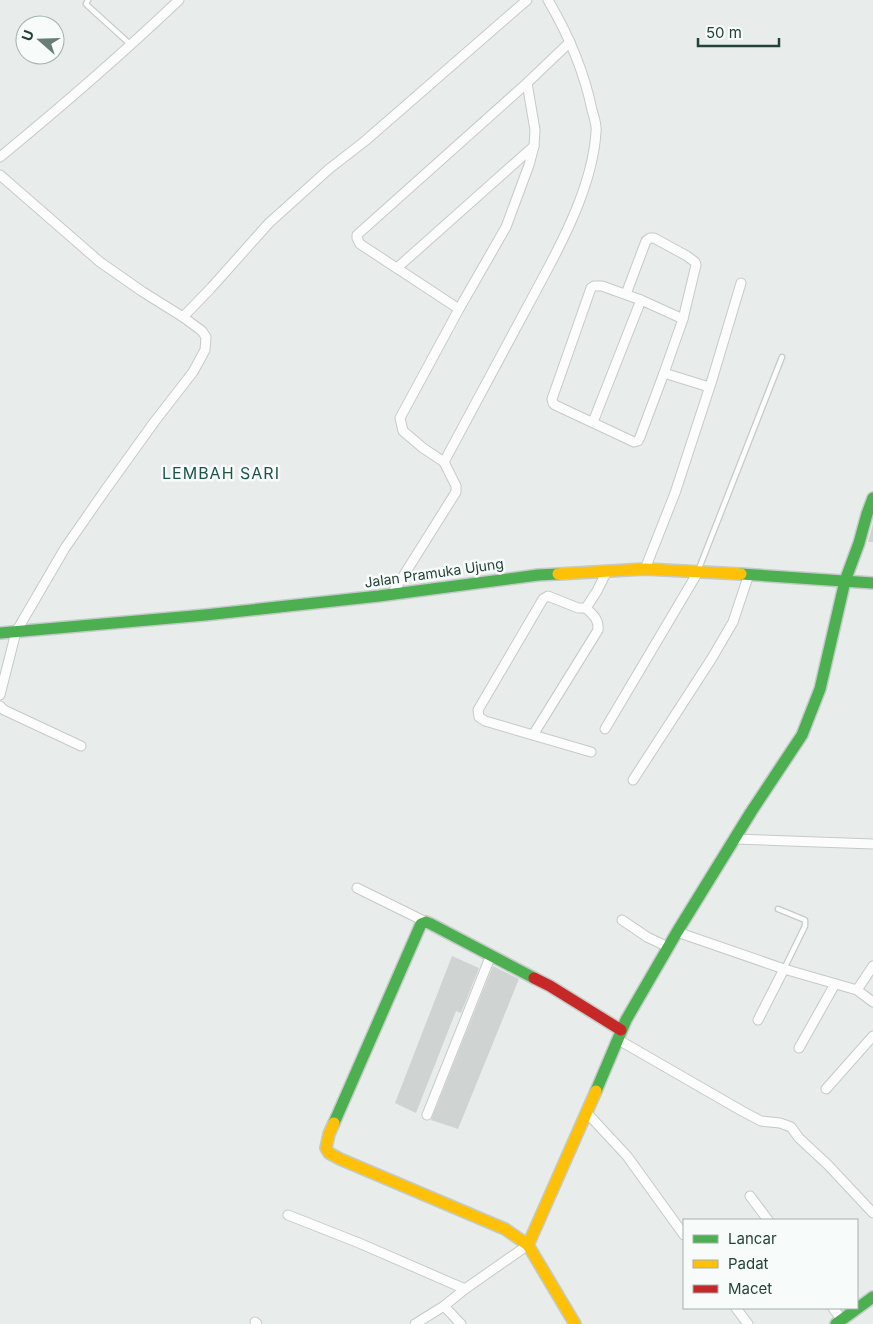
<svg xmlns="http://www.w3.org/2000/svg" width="873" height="1324" font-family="Inter,sans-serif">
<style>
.building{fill:#cfd4d2}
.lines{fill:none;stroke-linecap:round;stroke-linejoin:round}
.lane-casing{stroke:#c5cac8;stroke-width:7}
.street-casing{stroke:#c5cac8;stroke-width:11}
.fast-casing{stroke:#c3cbc8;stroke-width:14}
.slow-casing{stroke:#c3cbc8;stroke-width:14}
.jam-casing{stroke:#c3cbc8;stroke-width:14}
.lane{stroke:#fcfcfc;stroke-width:4.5}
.street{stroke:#fcfcfc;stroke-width:9}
.fast{stroke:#4caf50;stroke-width:11}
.slow{stroke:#ffc107;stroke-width:11}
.jam{stroke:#c62828;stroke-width:11}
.labels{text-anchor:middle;stroke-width:5;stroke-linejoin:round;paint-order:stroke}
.street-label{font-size:14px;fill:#24423a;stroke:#f7fbf9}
.quarter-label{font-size:16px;letter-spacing:1px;fill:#1f5548;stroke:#f7fbf9}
</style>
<rect width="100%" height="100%" fill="#e8edeb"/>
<g class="building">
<polygon points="873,523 873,542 868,542"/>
<polygon points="452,956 479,968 461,1013 456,1011 416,1113 395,1103"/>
<polygon points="493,966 519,979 458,1129 431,1120"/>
</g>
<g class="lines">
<g class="lane-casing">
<g id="lane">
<polyline points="88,0 86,4 88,6 131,45"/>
<polyline points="698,571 782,357"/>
<polyline points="778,909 805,920 805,926 784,969"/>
</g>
</g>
<g class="street-casing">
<g id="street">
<path d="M0,157c61,-50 121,-102 179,-157"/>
<polyline points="0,175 100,262 143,292 183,317 202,331 206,337 205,350 193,372 155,421 106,489 65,548 16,632 0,695"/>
<polyline points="397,268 534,146"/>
<polyline points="626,294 646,241 650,238 654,238 687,256 695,262 696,265 683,319 664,373 709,387"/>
<polyline points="459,309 360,244 357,238 357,235 527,83 570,42"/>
<polyline points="183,317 211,288 269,223 329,169 365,141 527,0"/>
<polyline points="664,373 640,437 638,441 634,442 555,405 553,403 552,399 591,288 594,286 602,286 641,300 683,319"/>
<polyline points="593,422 641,300"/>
<polyline points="444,462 423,448 403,431 400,418 459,309 506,227 529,165 534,146 535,130 527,83"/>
<polyline points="645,569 675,493 712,380 741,283"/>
<path d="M392,594l64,-102v-6l-12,-24 102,-190c22,-41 47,-92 50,-140 1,-7 -2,-15 -4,-22 -8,-39 -24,-76 -44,-110"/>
<polyline points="0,706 4,710 81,746"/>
<polyline points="605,729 698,572"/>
<path d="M533,735l65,-105c1,-11 -5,-15 -12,-22"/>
<polyline points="591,752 485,721 479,717 478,710 543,599 548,596 578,608 586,608 597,591 607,571"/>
<polyline points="633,780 712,658 733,622 749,574"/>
<polyline points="734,839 873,844"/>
<polyline points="357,888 426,922"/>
<polyline points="622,920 647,937 668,947"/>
<polyline points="677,932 784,969 857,990"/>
<polyline points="873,966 857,990 873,1002"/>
<polyline points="758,1020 784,969"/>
<polyline points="617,1039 742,1111 761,1121 780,1123 791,1127 799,1138 828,1165 873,1213"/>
<polyline points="799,1048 835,984"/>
<polyline points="826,1089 873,1036"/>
<polyline points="587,1113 627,1156 684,1235"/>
<polyline points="427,1115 491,955"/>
<polyline points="750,1196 768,1220"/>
<polyline points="288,1215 359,1243 465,1289"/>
<polyline points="444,1306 461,1324"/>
<polyline points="736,1308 748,1324"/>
<polyline points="833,1308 842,1320"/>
<polyline points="255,1322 257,1324"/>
<polyline points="415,1324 444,1306 465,1289 528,1245"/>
</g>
</g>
<g class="fast-casing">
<g id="fast">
<polyline points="741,574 873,583"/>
<polyline points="0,633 205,615 379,596 538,575 558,574"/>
<polyline points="596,1091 626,1020 677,932 751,812 802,735 820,689 845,581 859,543 867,514 873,498"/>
<polyline points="334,1123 421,924 426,922 431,924 534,978"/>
<polyline points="836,1324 873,1297"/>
</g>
</g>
<g class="slow-casing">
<g id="slow">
<polyline points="558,574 645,569 741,574"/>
<polyline points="334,1123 329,1134 326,1148 329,1153 340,1159 505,1229 528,1245 575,1324"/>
<polyline points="528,1245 596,1091"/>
</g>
</g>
<g class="jam-casing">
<polyline id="jam" points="534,978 550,986 621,1030"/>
</g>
<use href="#lane" class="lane"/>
<use href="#street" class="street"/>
<use href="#fast" class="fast"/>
<use href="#slow" class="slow"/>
<use href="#jam" class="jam"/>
</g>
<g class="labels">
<g class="street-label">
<text transform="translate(434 573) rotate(-8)" y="5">Jalan Pramuka Ujung</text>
</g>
<g class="quarter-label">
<text x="221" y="479">LEMBAH SARI</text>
</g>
</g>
<rect x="683" y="1219" width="175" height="90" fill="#f7fbf9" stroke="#a3b1ad"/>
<rect x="693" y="1235" width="25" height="8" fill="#4caf50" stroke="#a3b1ad"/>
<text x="728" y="1244" font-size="15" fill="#24423a">Lancar</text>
<rect x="693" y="1260" width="25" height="8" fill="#ffc107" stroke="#a3b1ad"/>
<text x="728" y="1269" font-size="15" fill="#24423a">Padat</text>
<rect x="693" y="1285" width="25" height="8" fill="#c62828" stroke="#a3b1ad"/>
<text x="728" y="1294" font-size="15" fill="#24423a">Macet</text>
<g transform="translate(40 40) rotate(290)"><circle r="24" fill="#f7fbf9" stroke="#a3b1ad"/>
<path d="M0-4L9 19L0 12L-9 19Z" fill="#697e78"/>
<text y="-8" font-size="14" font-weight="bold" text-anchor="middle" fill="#24423a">U</text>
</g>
<path d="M698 38v8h81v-8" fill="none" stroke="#24423a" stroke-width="2.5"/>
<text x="706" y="38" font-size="15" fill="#24423a" stroke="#f7fbf9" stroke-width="4" paint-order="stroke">50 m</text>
</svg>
